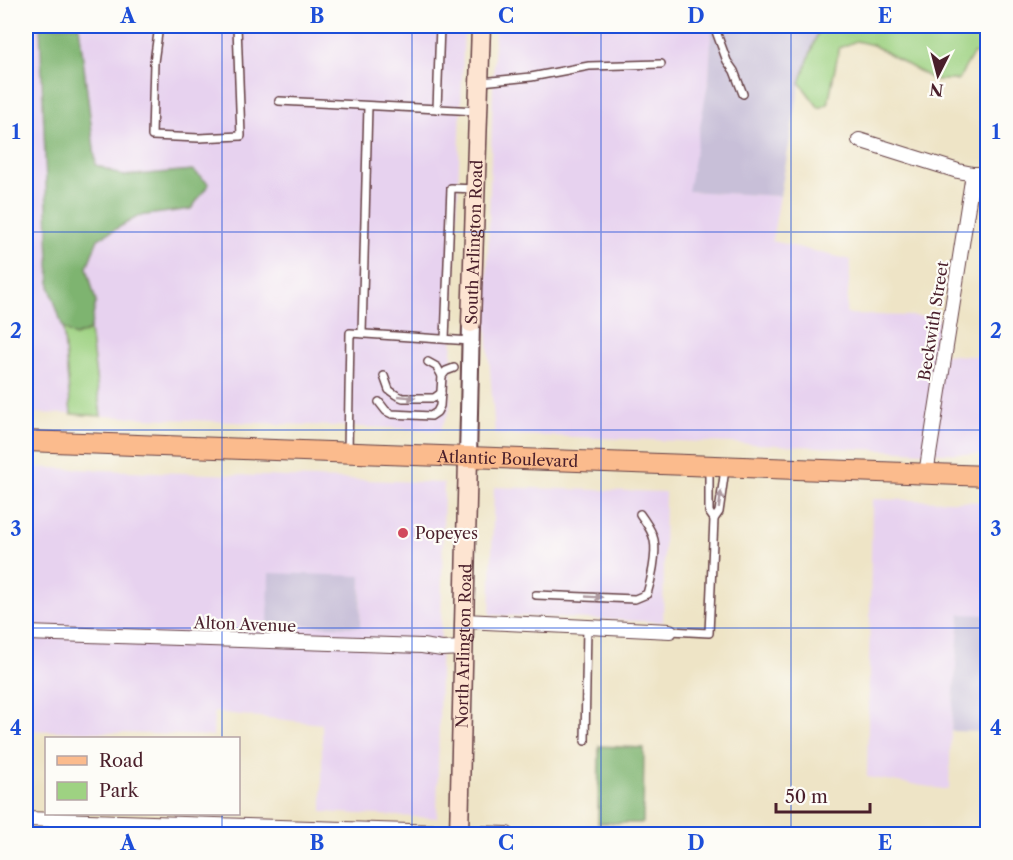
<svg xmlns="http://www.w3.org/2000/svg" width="1013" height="860" font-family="'Libre Caslon Text',serif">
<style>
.built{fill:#e7d2ef;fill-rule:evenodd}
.industrial{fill:#c8bfd8}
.green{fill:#9ed282;stroke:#747856;stroke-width:1.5}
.forest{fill:#7eb470;stroke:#646a4e;stroke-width:1.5}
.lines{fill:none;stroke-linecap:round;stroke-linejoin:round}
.service-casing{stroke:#633d42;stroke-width:10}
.minor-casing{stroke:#633d42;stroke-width:16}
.tertiary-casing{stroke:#633d42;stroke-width:20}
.secondary-casing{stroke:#633d42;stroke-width:21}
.primary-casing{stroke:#633d42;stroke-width:22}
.service{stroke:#fff;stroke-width:7}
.minor{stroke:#fff;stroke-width:14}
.tertiary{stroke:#fff;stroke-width:16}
.secondary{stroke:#fde4d1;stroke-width:18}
.primary{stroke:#fbbb8d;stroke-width:20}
.oneway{fill:#ae9aa0}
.grid{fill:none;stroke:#1d4ed8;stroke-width:1.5;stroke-opacity:0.55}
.poi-dot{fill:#d1495b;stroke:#fdfcf7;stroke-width:2}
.labels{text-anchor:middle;stroke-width:4.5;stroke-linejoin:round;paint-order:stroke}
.street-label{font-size:16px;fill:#4a1f2b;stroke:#fdfcf7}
.poi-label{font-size:16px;fill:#4a1f2b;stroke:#fdfcf7;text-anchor:start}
.neatline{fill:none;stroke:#1d4ed8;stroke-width:2}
.grid-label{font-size:20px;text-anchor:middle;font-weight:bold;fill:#1d4ed8}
</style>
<rect width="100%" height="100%" fill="#fdfcf7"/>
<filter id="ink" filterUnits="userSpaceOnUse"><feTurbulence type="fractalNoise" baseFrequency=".0167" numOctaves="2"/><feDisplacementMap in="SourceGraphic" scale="12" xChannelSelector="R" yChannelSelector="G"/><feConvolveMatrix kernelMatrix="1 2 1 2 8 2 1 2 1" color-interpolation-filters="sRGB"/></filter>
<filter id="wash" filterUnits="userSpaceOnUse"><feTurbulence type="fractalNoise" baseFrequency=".008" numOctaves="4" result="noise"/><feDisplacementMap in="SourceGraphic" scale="24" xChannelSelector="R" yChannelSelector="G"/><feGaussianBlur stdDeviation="1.35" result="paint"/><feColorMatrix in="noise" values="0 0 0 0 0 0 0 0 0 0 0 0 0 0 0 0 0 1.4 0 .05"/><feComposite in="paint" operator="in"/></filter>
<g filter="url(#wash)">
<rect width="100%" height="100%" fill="#eee4c6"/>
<g class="built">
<path d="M26 26H40L50 288 63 328 71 414 26 413Z"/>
<path d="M79 26H464L450 410 440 430 256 423 101 416 90 330 96 302 87 267 98 239 139 216 191 209 193 170 123 176 95 165Z"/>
<path d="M495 26H712L709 78 689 191 780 196 772 241 851 260 846 314 939 317 936 354 987 357V455L733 443 495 434 486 319Z"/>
<path d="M26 467 444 483 437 818 322 812V724L214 712 213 736 26 730ZM361 576 360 627 269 624Z"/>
<path d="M494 487 665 492 663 622 490 615Z"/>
<path d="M872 499 987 502V616L960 615 951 731 949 790 867 777Z"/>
</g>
<g class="industrial">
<path d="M712 26H820L800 83 780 196 688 191 709 78Z"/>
<path d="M269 573 361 576 360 627 268 624Z"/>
<path d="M960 614 987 615V732L951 731Z"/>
</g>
<g class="green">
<path d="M820 26H987V53L973 54 958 80H934L873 45 856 41 839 48 828 104 819 108 800 83Z"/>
<path d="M63 328 75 336 90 330 101 416 71 414Z"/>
</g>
<g class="forest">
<path d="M40 26H79L96 165 123 176 193 170 209 184 191 209 139 216 98 239 87 267 96 302 90 330 75 336 63 328 50 288Z"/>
<path d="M599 746 644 748 643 823H598Z"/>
</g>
</g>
<g filter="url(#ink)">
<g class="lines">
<defs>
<g id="service">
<path d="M159 26 154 62 152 136 199 138 241 136 237 26"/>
<path d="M714 26 727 61 734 71 743 94"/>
<path d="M481 82 531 77 589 66 661 64"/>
<path d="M279 101 478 111"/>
<path d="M437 109 440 26"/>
<path d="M362 333 368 106"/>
<path d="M445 339 451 188 476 189"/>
<path d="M384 376 389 390 396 395 403 398H434L441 393"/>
<path d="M442 376 446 371 454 368"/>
<path d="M379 402 386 411 392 414 431 416 437 412 440 406 442 376 437 367 428 362"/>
<path d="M348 452 350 333 471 341"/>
<path d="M709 469V512L714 519 719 512 725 469"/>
<path d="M536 595 635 599 647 594C651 581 657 554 654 540 652 530 646 523 640 514"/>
<path d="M670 631 709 633 714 519"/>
<path d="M585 741 587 626"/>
</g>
<g id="minor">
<path d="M859 140 958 171 973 174H988"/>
<path d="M926 474 973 174"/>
<path d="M464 621 670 631"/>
<path d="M26 633 422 646 442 649 463 648"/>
<path d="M26 819 507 834"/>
</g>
<path id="tertiary" d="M468 458 471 323"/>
<g id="secondary">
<path id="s1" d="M471 323 481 26"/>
<path id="s2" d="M459 834 468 458"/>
</g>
<g id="primary">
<path id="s3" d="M26 441 988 476"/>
</g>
</defs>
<use href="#service" class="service-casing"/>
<use href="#minor" class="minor-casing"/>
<use href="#tertiary" class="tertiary-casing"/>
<use href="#secondary" class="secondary-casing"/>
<use href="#primary" class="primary-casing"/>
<use href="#service" class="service"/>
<use href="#minor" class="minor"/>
<use href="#tertiary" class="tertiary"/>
<use href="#secondary" class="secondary"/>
<use href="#primary" class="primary"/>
</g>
<defs><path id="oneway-solid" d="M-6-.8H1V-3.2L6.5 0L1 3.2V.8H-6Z" transform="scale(1.5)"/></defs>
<g class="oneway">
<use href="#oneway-solid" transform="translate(407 397) rotate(6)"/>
<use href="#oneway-solid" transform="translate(720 500) rotate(-82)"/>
<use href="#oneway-solid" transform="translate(594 597) rotate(3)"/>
</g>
</g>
<path class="grid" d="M222 26V738M412 26V834M601 26V834M791 26V834M26 232H988M26 430H988M26 628H988M222 814V834"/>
<circle class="poi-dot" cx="403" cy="533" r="6"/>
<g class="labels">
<g class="street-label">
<text dy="6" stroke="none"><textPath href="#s1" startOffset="81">South Arlington Road</textPath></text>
<text transform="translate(933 321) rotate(-81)" y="6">Beckwith Street</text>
<text dy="6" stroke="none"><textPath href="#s3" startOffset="482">Atlantic Boulevard</textPath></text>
<text transform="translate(245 624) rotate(2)" y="6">Alton Avenue</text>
<text dy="6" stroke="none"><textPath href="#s2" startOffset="188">North Arlington Road</textPath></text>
</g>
<g class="poi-label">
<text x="415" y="539">Popeyes</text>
</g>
</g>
<rect width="1013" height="860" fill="none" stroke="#fdfcf7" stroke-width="66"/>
<rect x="45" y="737" width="195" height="78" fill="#fdfcf7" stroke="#b5a4a5" stroke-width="1.5"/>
<rect x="57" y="756" width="30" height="9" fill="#fbbb8d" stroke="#b5a4a5" stroke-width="1.5"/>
<text x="99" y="767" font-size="18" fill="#4a1f2b">Road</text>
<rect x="57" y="782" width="30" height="18" fill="#9ed282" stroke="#b5a4a5" stroke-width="1.5"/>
<text x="99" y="797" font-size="18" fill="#4a1f2b">Park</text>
<g transform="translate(938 75) rotate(186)" stroke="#fdfcf7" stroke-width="4.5" paint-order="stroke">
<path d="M0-4.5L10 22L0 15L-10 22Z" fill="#4a1f2b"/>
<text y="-9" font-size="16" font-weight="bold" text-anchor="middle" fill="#4a1f2b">N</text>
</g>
<path d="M776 803v9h94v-9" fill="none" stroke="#4a1f2b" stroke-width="3"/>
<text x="785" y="803" font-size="18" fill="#4a1f2b" stroke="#fdfcf7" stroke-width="4.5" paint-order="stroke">50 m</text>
<rect x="33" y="33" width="947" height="794" class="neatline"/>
<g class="grid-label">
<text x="128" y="23">A</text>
<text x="317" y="23">B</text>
<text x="506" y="23">C</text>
<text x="696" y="23">D</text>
<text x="885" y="23">E</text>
<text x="16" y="139">1</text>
<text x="996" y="139">1</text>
<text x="16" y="338">2</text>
<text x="996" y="338">2</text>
<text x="16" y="536">3</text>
<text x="996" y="536">3</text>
<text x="16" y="735">4</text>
<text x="996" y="735">4</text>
<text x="128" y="850">A</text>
<text x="317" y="850">B</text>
<text x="506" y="850">C</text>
<text x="696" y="850">D</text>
<text x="885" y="850">E</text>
</g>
</svg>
